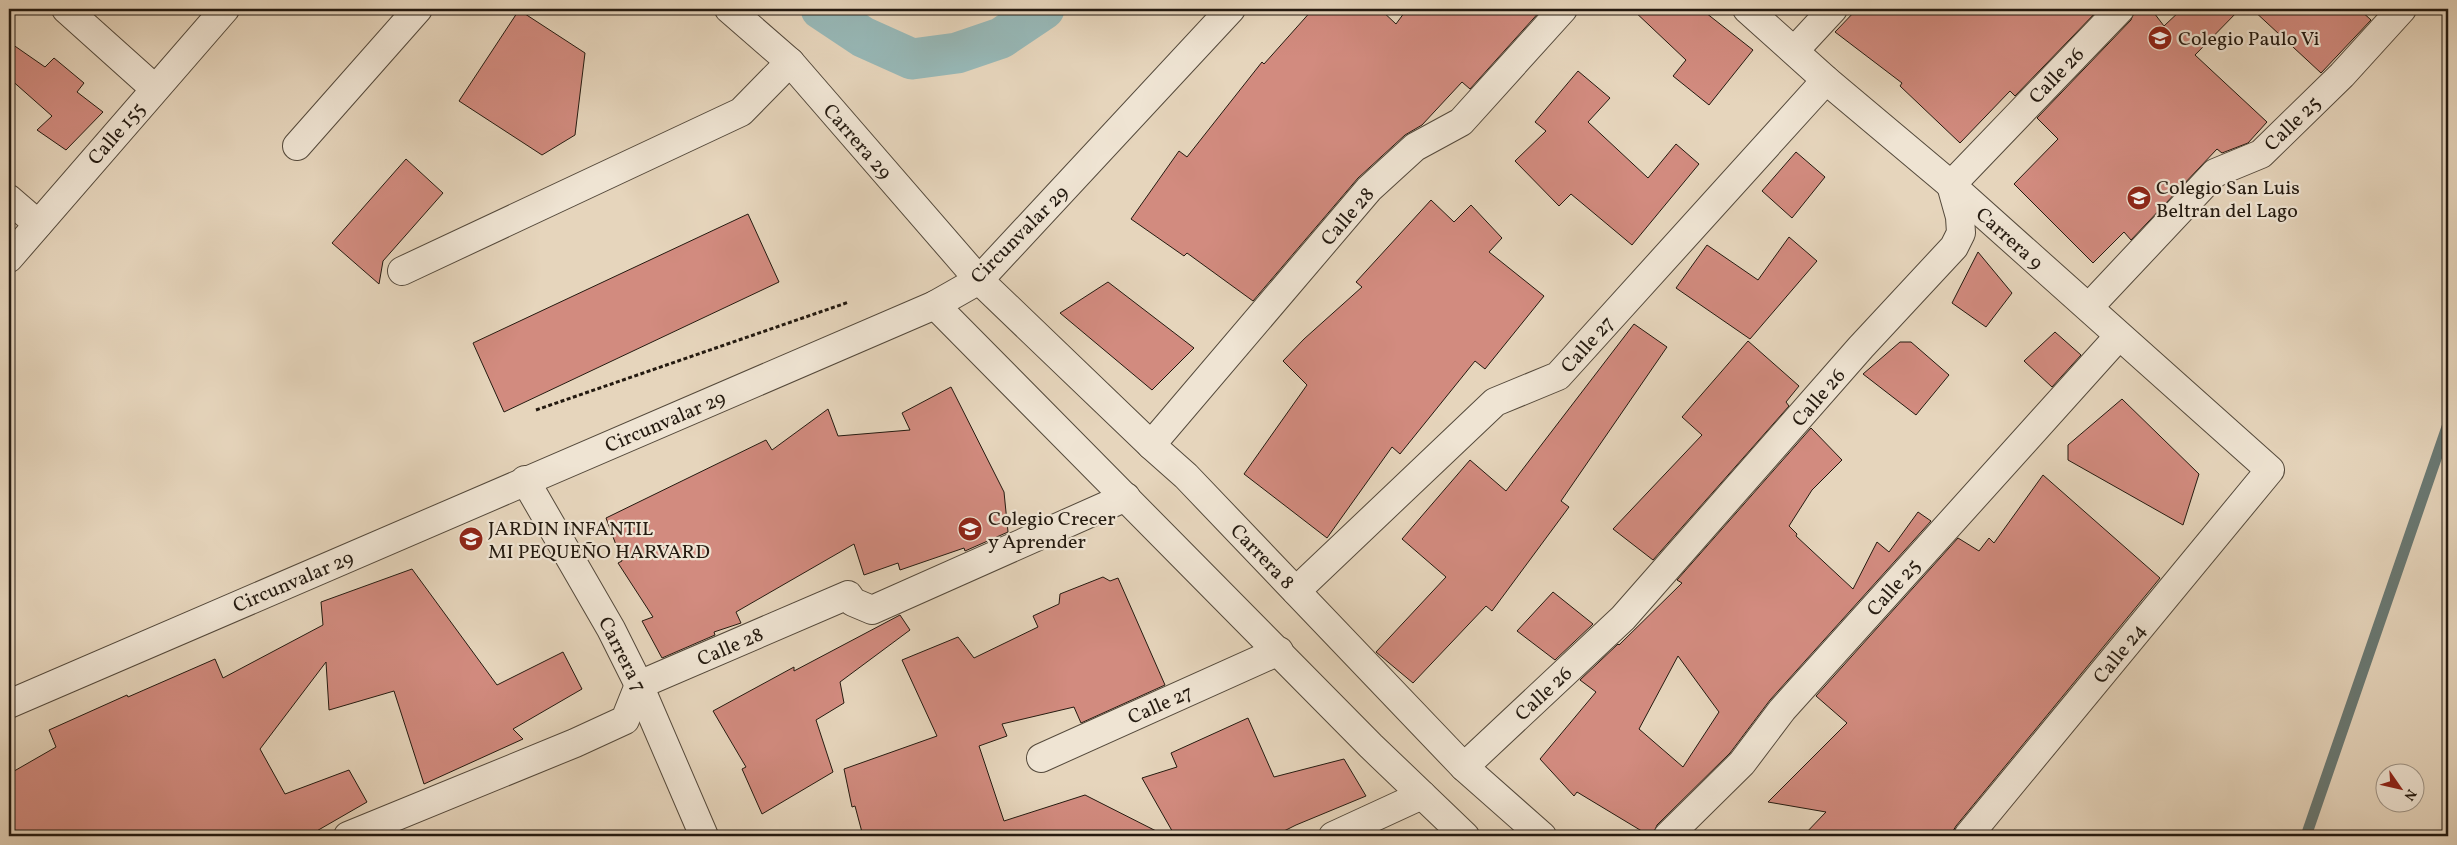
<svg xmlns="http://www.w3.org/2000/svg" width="2457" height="845" font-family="Vollkorn,serif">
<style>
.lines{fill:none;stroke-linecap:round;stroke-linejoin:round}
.stream{stroke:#697974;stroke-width:11}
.canal{stroke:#97b8b7;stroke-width:41}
.building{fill:#d28b7f;stroke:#241a10;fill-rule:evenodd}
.minor-casing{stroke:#54493b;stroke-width:30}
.path{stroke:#241a10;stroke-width:3;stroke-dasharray:4 2.5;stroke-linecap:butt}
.minor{stroke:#efe4d3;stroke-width:28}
.labels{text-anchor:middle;stroke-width:4.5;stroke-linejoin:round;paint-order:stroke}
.poi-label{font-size:20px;fill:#241a10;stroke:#efe4d3;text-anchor:start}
.street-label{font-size:20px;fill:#241a10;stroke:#efe4d3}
</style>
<rect width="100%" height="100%" fill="#e6d5bc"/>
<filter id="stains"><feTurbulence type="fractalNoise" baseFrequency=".004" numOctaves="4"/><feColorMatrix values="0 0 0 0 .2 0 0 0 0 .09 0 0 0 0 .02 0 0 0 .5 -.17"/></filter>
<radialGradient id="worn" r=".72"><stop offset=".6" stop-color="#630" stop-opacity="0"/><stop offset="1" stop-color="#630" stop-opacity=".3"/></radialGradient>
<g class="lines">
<path class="stream" d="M2306 836 2448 424"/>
<path class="canal" d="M821 9 863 37 912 59 957 53 1001 38 1044 9"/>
</g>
<g class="building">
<path d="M1313 9H1380L1396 24 1407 9H1542L1470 89 1462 82 1422 125 1405 135 1358 178 1253 301 1187 253 1184 256 1131 219 1179 151 1187 157 1262 62 1264 64Z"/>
<path d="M1632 9H1701L1753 50 1709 105 1673 76 1686 60Z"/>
<path d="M1857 9H2099L2015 96 2010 91 1960 143 1900 86 1902 83 1835 32Z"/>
<path d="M2135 9H2151L2164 26 2182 9H2240L2195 55 2267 122 2248 143 2222 153 2217 149 2131 240 2124 232 2093 263 2014 184 2058 139 2037 118 2131 20Z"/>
<path d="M2252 9H2359L2371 20 2321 73Z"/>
<path d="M519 10 585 53 575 135 542 155 459 101Z"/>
<path d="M9 42 45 67 54 58 84 83 77 92 103 112 66 150 37 130 52 116 9 78Z"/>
<path d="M1578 71 1610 98 1588 122 1648 178 1676 144 1699 164 1632 245 1571 194 1559 206 1515 161 1546 131 1535 122Z"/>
<path d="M1796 152 1825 177 1792 218 1762 191Z"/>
<path d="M406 159 443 193 383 261 379 284 332 243Z"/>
<path d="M1431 200 1454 222 1471 205 1502 238 1489 252 1544 296 1485 369 1475 361 1400 454 1392 447 1327 538 1244 474 1307 385 1283 361 1304 339 1362 287 1356 282Z"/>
<path d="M748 214 779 282 504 412 473 343Z"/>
<path d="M1789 237 1817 261 1750 339 1676 288 1707 245 1758 280Z"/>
<path d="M1978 252 2012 293 1986 327 1952 303Z"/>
<path d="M1108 282 1194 348 1152 390 1060 313Z"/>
<path d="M1634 324 1667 347 1561 501 1569 507 1492 611 1486 606 1413 683 1376 652 1446 577 1402 539 1470 460 1506 491Z"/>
<path d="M2055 332 2081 355 2052 387 2024 361Z"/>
<path d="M1748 341 1799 386 1786 402 1789 406 1653 560 1613 529 1702 435 1682 417Z"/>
<path d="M1900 342H1911L1949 375 1916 415 1863 374Z"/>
<path d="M951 387 1004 492 1008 532 965 551 964 548 900 570 898 563 864 575 854 544 736 612 741 623 714 632 715 635 662 658 642 621 653 617 618 563 622 561 606 518 766 440 772 450 828 409 838 436 910 430 902 413Z"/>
<path d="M2122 399 2199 474 2183 525 2068 460V445Z"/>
<path d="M1811 428 1842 460 1812 490 1789 526 1797 534 1796 536 1853 589 1877 542 1889 552 1918 512 1931 521 1770 700 1730 753 1657 825 1653 835 1650 836 1577 792 1574 796 1540 759 1596 692 1580 680 1618 644 1619 645 1682 583 1677 580ZM1678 656 1719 712 1683 767 1639 729Z"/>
<path d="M2043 475 2160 578 1956 826 1950 836H1803L1826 812 1768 802 1847 723 1816 696 1958 538 1979 551 1989 538 1994 543Z"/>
<path d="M412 569 497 685 563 652 582 689 513 729 523 739 424 784 394 691 329 710 326 662 260 749 285 794 349 770 367 802 308 836H9V774L56 747 49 730 127 695 128 697 215 659 223 678 323 625 321 602Z"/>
<path d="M1103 577 1110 581 1118 578 1165 685 1081 723 1074 707 1002 724 1007 736 979 746 1004 821 1085 795 1166 836H863L855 806 852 807 844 769 937 736 902 660 958 637 974 658 1038 627 1033 616 1059 604 1060 594Z"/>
<path d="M1553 592 1593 624 1555 660 1517 631Z"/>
<path d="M900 615 910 630 840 682 844 703 816 720 833 772 762 814 742 769 746 767 713 711 794 667V671Z"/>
<path d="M1248 718 1274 777 1344 759 1366 796 1296 825 1274 836H1175L1142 778 1177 767 1171 753Z"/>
</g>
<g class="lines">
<defs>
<g id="minor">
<path d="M66 9 154 88"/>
<path d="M729 9 790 62 979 280 1151 445 1186 476 1464 767 1542 836"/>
<path d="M1747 9 1826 80 1951 185 2270 470 1968 836"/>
<path d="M1795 50 1833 9"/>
<path d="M297 146 418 9"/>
<path d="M9 199 38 224"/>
<path d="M9 258 225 9"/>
<path d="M402 271 741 112 790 62"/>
<path d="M935 305 1371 746 1465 836"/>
<path d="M2089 307 2215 173 2261 154 2342 75 2402 9"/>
<path d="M1151 445 1369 189 1415 147 1461 122 1563 9"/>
<path d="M525 480 611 629 639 685 704 836"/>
<path d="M1296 591 1495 402 1558 376 1826 80"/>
<path d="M9 704 935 305 979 280 1231 9"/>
<path d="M1041 758 1279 651"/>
<path d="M1464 767 1623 618 1861 347 1954 247 1961 233 1960 217 1951 185 2120 9"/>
<path d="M348 836 575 743 625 720 639 685 848 595 853 602 872 610 1126 497"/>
<path d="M1333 836 1422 795"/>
<path d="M1668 836 1742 763 1782 710 2118 337"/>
</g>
</defs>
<use href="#minor" class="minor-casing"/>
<path class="path" d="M536 410 849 302"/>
<use href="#minor" class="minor"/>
</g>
<defs>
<symbol id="school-disc" viewBox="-11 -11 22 22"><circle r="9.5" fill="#8f2418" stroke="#efe4d3"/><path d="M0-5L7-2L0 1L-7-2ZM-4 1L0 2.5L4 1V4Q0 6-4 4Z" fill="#fff"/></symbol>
</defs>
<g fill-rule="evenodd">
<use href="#school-disc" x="2146" y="24" width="28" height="28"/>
<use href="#school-disc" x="2125" y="184" width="28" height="28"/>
<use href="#school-disc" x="956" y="515" width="28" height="28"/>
<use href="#school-disc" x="457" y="525" width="28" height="28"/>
</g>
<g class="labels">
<g class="poi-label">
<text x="2178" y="45">Colegio Paulo Vi</text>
<text x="2156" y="194">Colegio San Luis<tspan x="2156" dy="23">Beltran del Lago</tspan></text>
<text x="988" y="525">Colegio Crecer<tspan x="988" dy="23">y Aprender</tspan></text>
<text x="488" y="535">JARDIN INFANTIL<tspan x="488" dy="23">MI PEQUEÑO HARVARD</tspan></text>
</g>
<g class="street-label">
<text transform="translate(2056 75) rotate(-46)" y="7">Calle 26</text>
<text transform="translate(2292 123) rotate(-44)" y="7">Calle 25</text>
<text transform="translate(116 133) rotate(-49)" y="7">Calle 155</text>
<text transform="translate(858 141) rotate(49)" y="7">Carrera 29</text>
<text transform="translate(1347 216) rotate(-49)" y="7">Calle 28</text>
<text transform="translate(1019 234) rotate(-45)" y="7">Circunvalar 29</text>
<text transform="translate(2010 238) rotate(42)" y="7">Carrera 9</text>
<text transform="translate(1587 344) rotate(-48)" y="7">Calle 27</text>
<text transform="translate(1818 397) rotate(-49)" y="7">Calle 26</text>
<text transform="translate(665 421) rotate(-23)" y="7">Circunvalar 29</text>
<text transform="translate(1263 556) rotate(46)" y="7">Carrera 8</text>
<text transform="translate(293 581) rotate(-23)" y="7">Circunvalar 29</text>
<text transform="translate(1893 587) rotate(-48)" y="7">Calle 25</text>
<text transform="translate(730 646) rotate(-23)" y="7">Calle 28</text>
<text transform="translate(2119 653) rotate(-51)" y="7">Calle 24</text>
<text transform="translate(623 654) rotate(63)" y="7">Carrera 7</text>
<text transform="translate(1543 693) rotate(-43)" y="7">Calle 26</text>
<text transform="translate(1160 704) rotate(-24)" y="7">Calle 27</text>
</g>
</g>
<rect width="2457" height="845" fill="none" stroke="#e6d5bc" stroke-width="30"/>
<rect x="10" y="10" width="2437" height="825" fill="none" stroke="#241a10" stroke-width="2.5"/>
<rect x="15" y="15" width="2427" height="815" fill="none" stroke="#241a10"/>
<g transform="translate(2400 788) rotate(124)"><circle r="24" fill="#efe4d3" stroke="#9e9385"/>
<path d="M0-4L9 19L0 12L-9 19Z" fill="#8f2418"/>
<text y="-8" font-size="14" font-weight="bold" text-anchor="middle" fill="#241a10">N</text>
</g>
<rect width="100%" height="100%" filter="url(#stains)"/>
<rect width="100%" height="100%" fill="url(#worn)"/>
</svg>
